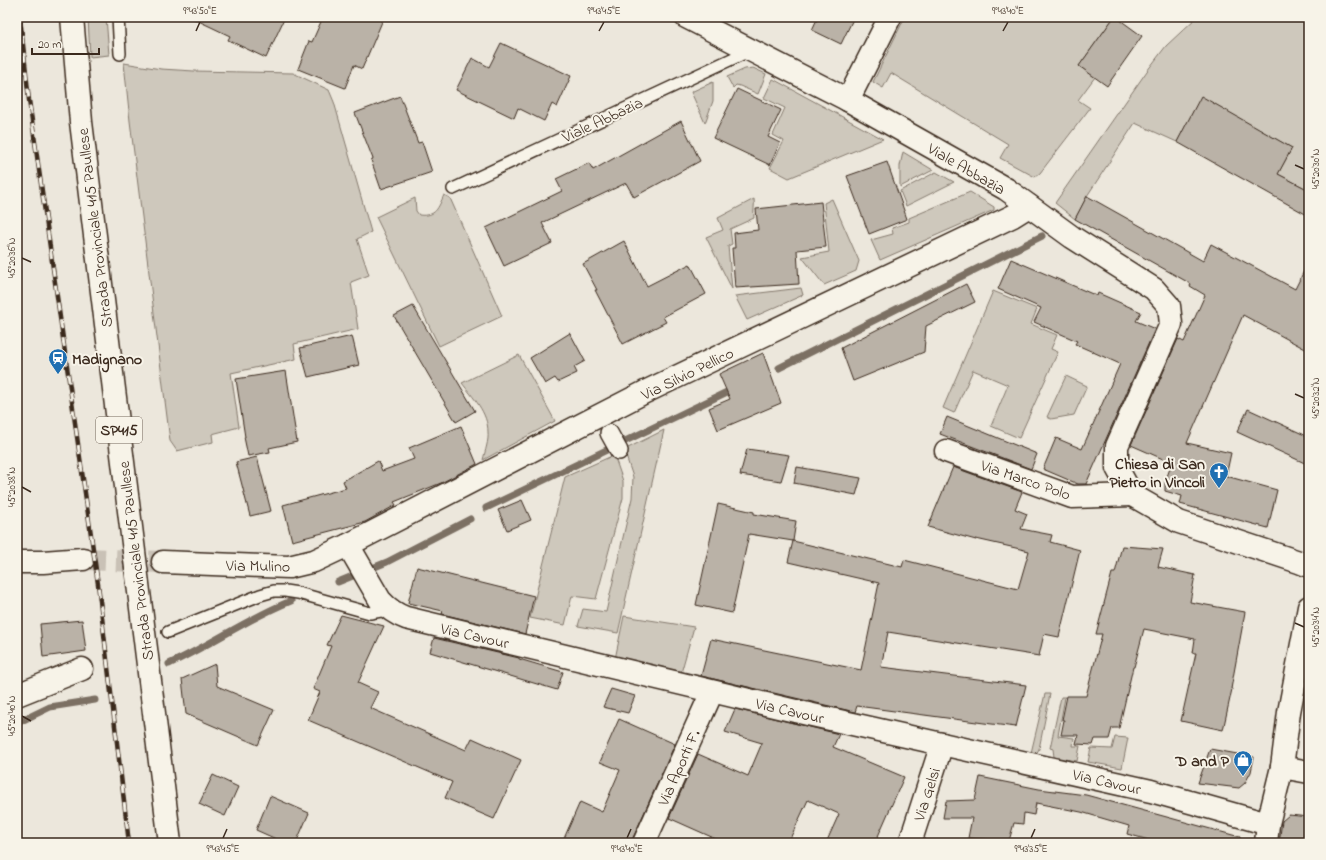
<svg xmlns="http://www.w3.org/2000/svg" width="1326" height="860" font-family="'Indie Flower',sans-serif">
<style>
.green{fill:#cec8bc;stroke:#84796d}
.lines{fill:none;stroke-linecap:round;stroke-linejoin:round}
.stream{stroke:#7c7064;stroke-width:7}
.building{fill:#bab2a7;stroke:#3b2a1e}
.tertiary-tunnel{stroke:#c9c1b6;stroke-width:22;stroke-dasharray:22 11;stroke-linecap:butt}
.service-casing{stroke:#3b2a1e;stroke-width:14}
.pedestrian-casing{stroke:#3b2a1e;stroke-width:20}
.minor-casing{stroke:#3b2a1e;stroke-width:25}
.tertiary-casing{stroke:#3b2a1e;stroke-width:25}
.primary-casing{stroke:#3b2a1e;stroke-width:25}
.service{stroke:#f7f3e8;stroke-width:11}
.pedestrian{stroke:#f7f3e8;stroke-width:17}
.minor{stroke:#f7f3e8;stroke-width:22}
.tertiary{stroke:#f7f3e8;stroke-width:22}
.primary{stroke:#f7f3e8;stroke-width:22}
.rail-casing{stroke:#3b2a1e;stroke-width:4.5}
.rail{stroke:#f7f3e8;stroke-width:3;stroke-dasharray:9;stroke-linecap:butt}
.ticks{fill:none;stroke:#3b2a1e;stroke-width:1.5}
.labels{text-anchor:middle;stroke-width:4;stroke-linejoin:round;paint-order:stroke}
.shield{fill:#f7f3e8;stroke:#73665b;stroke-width:1}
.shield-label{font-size:15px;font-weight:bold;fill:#3b2a1e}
.street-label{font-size:16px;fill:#3b2a1e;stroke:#f7f3e8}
.poi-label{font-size:16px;font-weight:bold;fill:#3b2a1e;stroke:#f7f3e8;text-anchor:end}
.neatline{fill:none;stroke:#3b2a1e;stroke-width:1.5}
.ticks-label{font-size:10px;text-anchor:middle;fill:#3b2a1e}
</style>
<rect width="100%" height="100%" fill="#ece7dc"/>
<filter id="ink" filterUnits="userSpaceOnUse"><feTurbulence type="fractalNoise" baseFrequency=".025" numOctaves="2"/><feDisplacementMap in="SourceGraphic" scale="8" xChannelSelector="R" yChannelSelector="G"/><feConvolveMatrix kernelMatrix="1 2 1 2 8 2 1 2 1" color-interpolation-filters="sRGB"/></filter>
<g filter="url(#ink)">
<g class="green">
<path d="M88 17H106L109 55 90 57Z"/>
<path d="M905 17H1114L1079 66 1095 77 1078 100 1090 108 1040 173 1035 177 1000 158 1008 144 891 73 883 88 873 82Z"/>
<path d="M1197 17H1309V190L1278 174 1292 148 1201 97 1177 142 1135 123 1087 196 1075 219 1055 203 1147 71 1166 46Z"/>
<path d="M124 63 161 69 194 71 293 73 329 90 334 102 371 232 357 239 369 275 351 282 358 329 294 344 296 359 231 373 239 427 212 434 213 442 177 451 170 441 130 121Z"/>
<path d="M753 68 766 74 758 94 740 86 736 85 733 88 727 77 745 69Z"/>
<path d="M773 79 883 139 789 178 770 168 784 141 773 135 785 108 764 98Z"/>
<path d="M713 82V101L705 123 691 92Z"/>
<path d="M903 152 933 170 900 187V166Z"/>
<path d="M936 172 954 182 906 206 900 191Z"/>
<path d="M970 192 994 207V210L880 260 871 240 893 234 892 228 909 222V218Z"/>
<path d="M444 195 450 198 502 316 439 346 376 217 415 198 416 211 419 215C436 217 438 208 444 195Z"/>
<path d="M754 199C755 206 753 211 754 218L730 229 732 244 728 246 732 289 706 237 723 230 718 218Z"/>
<path d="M832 199 859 261 856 271 824 285 802 257 829 252 824 203Z"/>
<path d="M801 288 803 295 747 320 735 296Z"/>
<path d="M993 291 1037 309 1031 324 1057 335 1051 349 1058 352 1019 438 991 426 1008 385 973 370 954 413 943 408Z"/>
<path d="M519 355 555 421 483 460C485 451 489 441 488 432 488 413 473 397 462 383Z"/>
<path d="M1066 376 1087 386 1074 415 1051 419 1047 417Z"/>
<path d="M664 430 618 633 578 626 583 609 606 612 632 498 633 477 624 450Z"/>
<path d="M614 455 623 481V498L596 599 572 596 565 625 530 618 565 477Z"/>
<path d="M624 616 694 627 681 673 615 659Z"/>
<path d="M1045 694H1050L1039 749 1036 754 1031 753Z"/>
<path d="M1061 697H1065L1058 736 1074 738 1073 746H1080L1077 761 1054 757 1053 749 1050 748Z"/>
<path d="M1115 737 1128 738 1122 768 1088 762 1091 748 1112 749Z"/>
</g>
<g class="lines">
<g class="stream">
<path d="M779 368 1042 236"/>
<path d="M486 508 727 392"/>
<path d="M338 582 387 562 470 519"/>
<path d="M169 664C211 645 248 618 291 601"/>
<path d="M17 723 50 707 95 700"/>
</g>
</g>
<g class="building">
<path d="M190 17H285L266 58 228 40 230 36Z"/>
<path d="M323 17H384L362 69 354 65 345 88 298 69 309 41 312 42Z"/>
<path d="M818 17H854L841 44 812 30Z"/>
<path d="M1114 17H1116L1142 36 1107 86 1079 66Z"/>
<path d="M501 43 571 76 557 107 552 104 544 121 518 108 514 118 456 90 472 58 489 67Z"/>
<path d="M737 89 781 110 768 137 780 143 770 165 713 138Z"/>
<path d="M400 96 418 143 422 142 432 172 381 189 371 160 373 159 355 113Z"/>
<path d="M1201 96 1292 148 1278 174 1309 190V216L1177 142Z"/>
<path d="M681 121 700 161 634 197 626 183 542 223 552 243 504 266 486 228 562 191 556 179 589 163 593 170Z"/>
<path d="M887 162 907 219 869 234 847 176Z"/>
<path d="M1087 196 1203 261 1211 244 1295 289 1309 261V351L1243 315 1187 443 1231 453 1226 476 1277 490 1268 528 1180 504 1182 496 1165 491V482L1172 463 1131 445 1178 339 1184 342 1205 295 1190 286 1191 284 1075 219Z"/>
<path d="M821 202 826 247 797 250 799 284 735 288 732 248H735L734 233 758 230 756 209Z"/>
<path d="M624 241 647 286 690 264 706 294 663 317 666 322 623 344 595 290H597L583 264Z"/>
<path d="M1011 259 1097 296 1098 293 1141 312 1136 321 1155 329 1086 484H1078L1043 469 1056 438 1082 449 1120 364 1075 344 1077 341 1034 322 1041 308 998 289Z"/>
<path d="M966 284 975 302 926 326 924 352 853 381 841 348Z"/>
<path d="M413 306 475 411 456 422 394 316Z"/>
<path d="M570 333 585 361 574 367 577 373 558 382 555 378 545 384 530 358Z"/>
<path d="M352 336 359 365 308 377 300 348Z"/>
<path d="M763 353 781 403 718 430 709 408 730 399 719 374Z"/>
<path d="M286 371 297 442 269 448 270 452 248 456 244 437H245L236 379Z"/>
<path d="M1248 409 1309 437V465L1237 432Z"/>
<path d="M947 417 1037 454 1031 469 940 434Z"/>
<path d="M461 426 477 464 441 483 394 502 396 505 365 522 292 541 283 505 346 488 343 481 378 461 382 471 414 459 409 448Z"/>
<path d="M747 449 789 455 781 481 740 475Z"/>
<path d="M257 457 271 511 250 516 236 462Z"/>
<path d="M797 467 861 478 856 495 794 483Z"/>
<path d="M953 467 1022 492 1015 509 1027 514 1021 529 1052 535 1050 542 1080 550 1059 637 1044 634 1039 656 888 632 881 667 1026 685 1016 727 984 723 857 706 855 712 701 676 711 639 861 670 879 583 788 562 793 541 902 567 904 560 1018 589 1029 551 976 539V540L928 527Z"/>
<path d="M522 500 531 520 507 530 498 510Z"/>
<path d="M718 504 754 512V514L796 521 793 541 749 534 732 613 696 605Z"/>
<path d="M1122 546 1163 549 1158 567 1195 575 1190 602 1245 612 1231 689H1232L1223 730 1181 721 1196 653H1193L1195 639 1144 629 1134 667H1133L1119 728H1112L1109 739H1095L1093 745 1076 744 1078 735H1061L1064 720H1062L1067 696H1086L1102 634H1096L1112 573H1115Z"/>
<path d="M417 567 534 596 525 634 442 614 443 611 408 603Z"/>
<path d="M341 615 384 626 358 683 378 692 370 708 466 750 472 738 521 760 494 819 445 798 452 782 308 720 320 692 313 689 331 646 327 645Z"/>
<path d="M82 620 86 651 43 657 40 624Z"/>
<path d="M434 638 519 658V659L563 672 557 690 430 652Z"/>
<path d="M215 664 217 686 274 710 258 745 186 714 182 679Z"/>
<path d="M611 689 635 696 628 713 603 707Z"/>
<path d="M735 709 839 734 833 747 904 777 875 843H826L839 814 808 800 788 843H725L669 818 698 754 748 776 762 743 725 732Z"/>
<path d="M619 719 675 744 633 838 632 843H562L580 802 602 812 620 770 600 762Z"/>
<path d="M1210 749 1254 757 1251 772 1245 783 1239 788 1198 783Z"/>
<path d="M213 775 238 787 225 816 199 804Z"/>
<path d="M980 777 1039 789 1086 795 1240 837V843H1160L1127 834 1129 826 1081 812 1036 803 1034 815 1024 813 1023 824 1014 823 1009 841 968 838 972 818H943L946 801 975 800Z"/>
<path d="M270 796 309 813 296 843H285L256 830Z"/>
<path d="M1289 815 1309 817V843H1279L1282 821Z"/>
</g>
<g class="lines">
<path class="tertiary-tunnel" d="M83 559 163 562"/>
<defs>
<g id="service">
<path d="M118 17 120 54"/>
<path d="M453 189 751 50"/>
<path d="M168 632 260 595 274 591H285L298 593 370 613 381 611 386 607"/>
</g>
<path id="pedestrian" d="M609 433 619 451"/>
<g id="minor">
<path d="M848 100 890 17"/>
<path d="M946 451 1072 497 1132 495"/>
<path d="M348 545 380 600C388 609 395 614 406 618L808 714 1151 791 1268 824"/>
<path d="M17 695 82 669"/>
<path d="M644 843 712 692"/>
<path d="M910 843 942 744"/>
<path d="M1266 843 1268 824 1282 767"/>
</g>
<g id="tertiary">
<path d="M686 17 848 100 1006 189 1072 237 1154 289 1169 306 1171 324 1117 446V468L1132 495 1179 522 1299 562 1309 566"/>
<path d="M17 562H43L83 559"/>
<path d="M163 562 289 567 314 561 348 545 645 392 1013 216 1029 206"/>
<path d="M1309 607 1289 712 1282 767 1309 772"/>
</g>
<path id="primary" d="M72 17 81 122 170 843"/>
</defs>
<use href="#service" class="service-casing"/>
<use href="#pedestrian" class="pedestrian-casing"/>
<use href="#minor" class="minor-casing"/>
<use href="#tertiary" class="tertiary-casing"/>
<use href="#primary" class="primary-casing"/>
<use href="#service" class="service"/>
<use href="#pedestrian" class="pedestrian"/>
<use href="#minor" class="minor"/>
<use href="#tertiary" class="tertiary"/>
<use href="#primary" class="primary"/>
<defs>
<path id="rail" d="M20 17 29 100 98 584 129 843"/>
</defs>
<use href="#rail" class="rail-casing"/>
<use href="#rail" class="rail"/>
</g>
</g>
<path class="ticks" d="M196 31 200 22M599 31 604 22M1003 31 1008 22M1295 165 1304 169M22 258 31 262M1295 394 1304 398M22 487 31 492M1295 623 1304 627M22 716 31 721M223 838 227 829M627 838 631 829M1031 838 1035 829"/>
<defs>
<symbol id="station-pin" viewBox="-11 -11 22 30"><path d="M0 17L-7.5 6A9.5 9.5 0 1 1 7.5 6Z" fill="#1f6fb2" stroke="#f7f3e8"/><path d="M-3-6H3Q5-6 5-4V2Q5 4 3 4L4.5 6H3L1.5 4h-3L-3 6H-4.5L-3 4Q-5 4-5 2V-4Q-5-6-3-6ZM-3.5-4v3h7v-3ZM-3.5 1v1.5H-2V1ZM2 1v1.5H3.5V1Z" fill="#fff"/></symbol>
<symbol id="church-pin" viewBox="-11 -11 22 30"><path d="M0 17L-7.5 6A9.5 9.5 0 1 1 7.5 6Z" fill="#1f6fb2" stroke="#f7f3e8"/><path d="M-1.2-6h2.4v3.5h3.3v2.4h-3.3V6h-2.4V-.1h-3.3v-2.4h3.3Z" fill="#fff"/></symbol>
<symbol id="shop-pin" viewBox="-11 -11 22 30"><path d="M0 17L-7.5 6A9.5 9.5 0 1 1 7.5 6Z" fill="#1f6fb2" stroke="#f7f3e8"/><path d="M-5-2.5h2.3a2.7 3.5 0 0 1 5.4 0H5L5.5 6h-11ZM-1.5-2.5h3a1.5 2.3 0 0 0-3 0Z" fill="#fff"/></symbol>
</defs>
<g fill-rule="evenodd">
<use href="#station-pin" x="47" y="347" width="22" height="30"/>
<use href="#church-pin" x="1208" y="461" width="22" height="30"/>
<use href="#shop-pin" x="1232" y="749" width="22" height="30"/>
</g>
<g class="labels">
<rect class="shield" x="96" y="417" width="46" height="26" rx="3"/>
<g class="shield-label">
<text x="119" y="435">SP415</text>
</g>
<g class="street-label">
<text transform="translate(602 119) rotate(-25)" y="6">Viale Abbazia</text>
<text transform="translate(967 168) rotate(30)" y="6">Viale Abbazia</text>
<text transform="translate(94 228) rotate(-97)" y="6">Strada Provinciale 415 Paullese</text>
<text transform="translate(687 373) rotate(-26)" y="6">Via Silvio Pellico</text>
<text transform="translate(1026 479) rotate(19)" y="6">Via Marco Polo</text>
<text transform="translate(135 561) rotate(-97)" y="6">Strada Provinciale 415 Paullese</text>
<text transform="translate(258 565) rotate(1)" y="6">Via Mulino</text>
<text transform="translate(475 635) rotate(13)" y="6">Via Cavour</text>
<text transform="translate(790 710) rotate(13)" y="6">Via Cavour</text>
<text transform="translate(678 767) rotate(-66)" y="6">Via Aporti F.</text>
<text transform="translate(1107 781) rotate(13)" y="6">Via Cavour</text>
<text transform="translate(926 794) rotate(-72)" y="6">Via Gelsi</text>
</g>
<g class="poi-label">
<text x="72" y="364" text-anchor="start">Madignano</text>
<text x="1205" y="469">Chiesa di San<tspan x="1205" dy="18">Pietro in Vincoli</tspan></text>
<text x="1229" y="766">D and P</text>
</g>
</g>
<rect width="1326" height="860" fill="none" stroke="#f7f3e8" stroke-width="44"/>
<path d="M32 48v6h67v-6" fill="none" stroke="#3b2a1e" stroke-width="2"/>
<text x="38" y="48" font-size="12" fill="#3b2a1e" stroke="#f7f3e8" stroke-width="3" paint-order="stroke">20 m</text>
<rect x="22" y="22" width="1282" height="816" class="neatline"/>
<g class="ticks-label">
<text x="200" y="14">9°43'50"E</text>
<text x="604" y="14">9°43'45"E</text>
<text x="1008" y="14">9°43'40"E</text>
<text transform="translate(1315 169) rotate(-90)" y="4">45°20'30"N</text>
<text transform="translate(11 258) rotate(-90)" y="4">45°20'36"N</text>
<text transform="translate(1315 398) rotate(-90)" y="4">45°20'32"N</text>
<text transform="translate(11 487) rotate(-90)" y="4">45°20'38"N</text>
<text transform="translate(1315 627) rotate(-90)" y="4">45°20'34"N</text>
<text transform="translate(11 716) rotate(-90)" y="4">45°20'40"N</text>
<text x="223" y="852">9°43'45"E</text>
<text x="627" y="852">9°43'40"E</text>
<text x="1031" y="852">9°43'35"E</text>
</g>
</svg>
